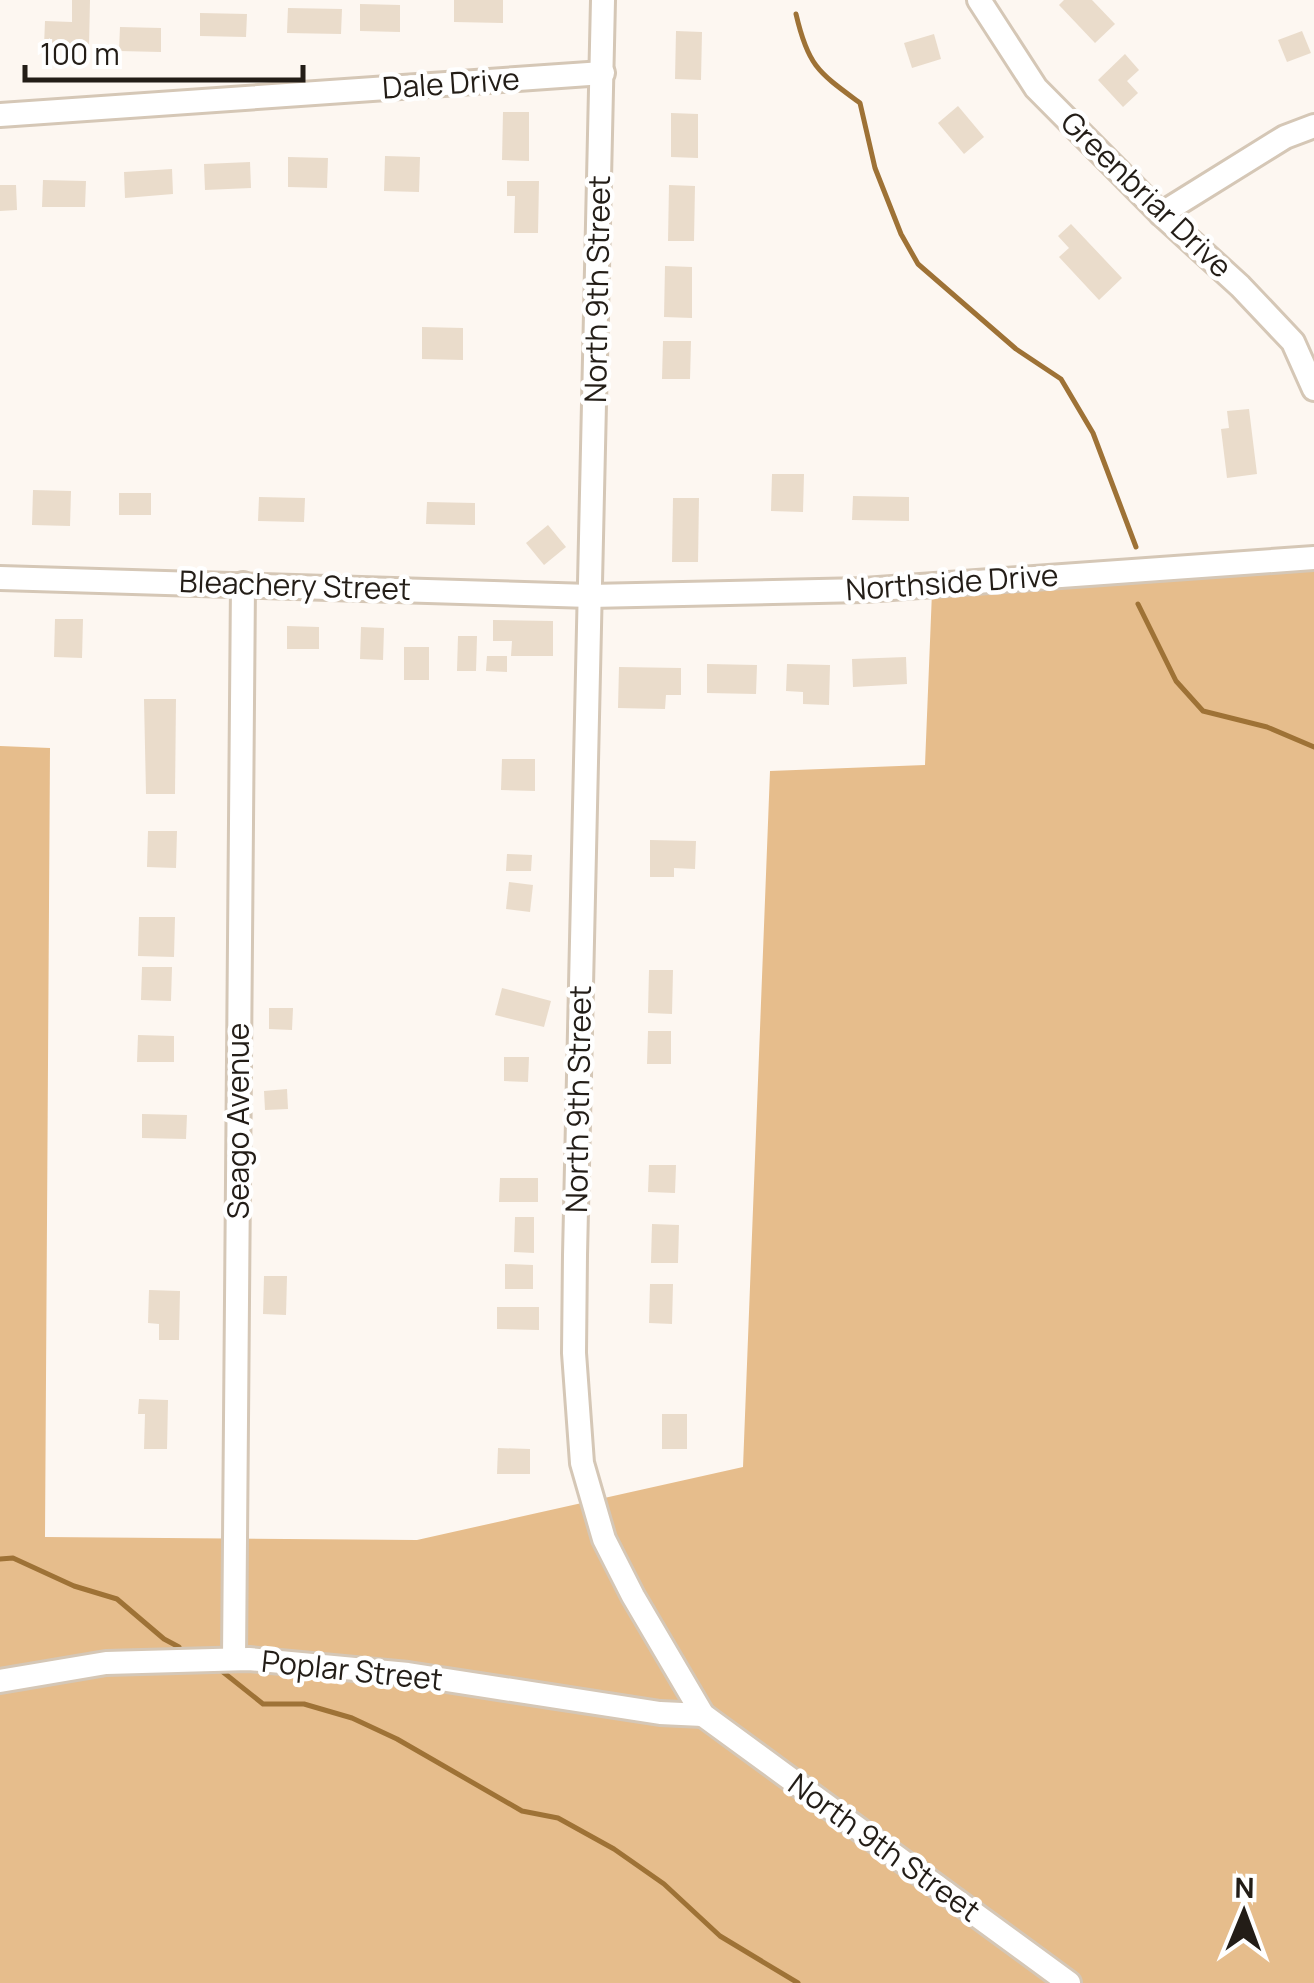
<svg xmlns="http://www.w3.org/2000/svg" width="1314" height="1983" font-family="Manrope,sans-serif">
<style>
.green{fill:#e6bd8c}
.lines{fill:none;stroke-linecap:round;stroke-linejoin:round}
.stream{stroke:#9e7236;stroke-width:5}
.building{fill:#eadccb}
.street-casing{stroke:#d5c7b6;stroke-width:28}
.street{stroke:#fff;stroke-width:22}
.labels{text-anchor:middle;stroke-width:9;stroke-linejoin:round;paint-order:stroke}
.street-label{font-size:30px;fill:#231d17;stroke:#fff}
</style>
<rect width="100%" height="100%" fill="#fdf7f1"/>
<path class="green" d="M1314 571V1983H0V746L50 748 45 1537 417 1540 743 1467 770 771 925 765 932 592Z"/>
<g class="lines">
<g class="stream">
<path d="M796 14C808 66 818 72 860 103L875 168 901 234 918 264 1016 349 1061 379 1093 433 1136 547"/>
<path d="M1138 604 1176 681 1203 711 1267 727 1314 747"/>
<path d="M0 1559 13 1558 74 1586 117 1599 164 1639 179 1647"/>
<path d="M218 1668 263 1704H304L352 1718 397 1739 522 1811 558 1818 614 1849 664 1884 720 1936 798 1983"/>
</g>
</g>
<g class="building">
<path d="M72 0H90L89 46H44L45 21 72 22Z"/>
<path d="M454 0H503V23L454 22Z"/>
<path d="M1064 0H1092L1115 24 1095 43 1059 5Z"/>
<path d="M360 4 400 5V32L360 31Z"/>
<path d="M288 8 342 9 341 34 287 33Z"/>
<path d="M200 13 247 14 246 37 200 36Z"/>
<path d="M120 27 161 28V52L119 51Z"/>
<path d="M676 31 702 32 701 80 675 79Z"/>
<path d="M1302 31 1311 53 1287 62 1278 40Z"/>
<path d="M934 34 941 59 912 68 904 43Z"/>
<path d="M1125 54 1139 70 1127 81 1138 93 1123 107 1098 80Z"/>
<path d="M958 106 984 137 964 154 938 123Z"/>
<path d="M503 112H529V161L502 160Z"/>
<path d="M671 113 698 114V158L671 157Z"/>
<path d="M385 156 420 157 419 192 384 191Z"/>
<path d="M288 157 328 158 327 188 288 187Z"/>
<path d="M250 162 251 188 205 190 204 164Z"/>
<path d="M172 169 173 194 125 198 124 172Z"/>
<path d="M43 180 86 181 85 207H42Z"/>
<path d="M507 181H539L538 233H514L515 196H507Z"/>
<path d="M0 185H16L17 210 0 211Z"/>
<path d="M669 185 695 186 694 241H668Z"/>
<path d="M1071 224 1122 278 1099 300 1059 257 1069 248 1058 236Z"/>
<path d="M665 266 692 267V318L664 317Z"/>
<path d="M422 327 463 328V360L422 359Z"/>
<path d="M663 341H691L690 379H662Z"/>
<path d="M1249 409 1257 474 1227 478 1221 429 1229 428 1227 411Z"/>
<path d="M772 474H804L803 512 771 511Z"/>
<path d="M33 490 71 491 70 526 32 525Z"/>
<rect x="119" y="493" width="32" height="22"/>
<path d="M853 496 909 497V521L852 520Z"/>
<path d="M259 497 305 498 304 522 258 521Z"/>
<path d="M673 498H699L698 562H672Z"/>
<path d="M427 502 475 503V525L426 524Z"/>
<path d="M548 525 566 547 544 565 526 543Z"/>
<path d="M55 619H83L82 658 54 657Z"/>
<path d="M493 620 553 621V656H511L512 641H493Z"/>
<path d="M287 626 319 627V649H287Z"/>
<path d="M361 627 384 628 383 660 360 659Z"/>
<path d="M458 636H477L476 671H457Z"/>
<rect x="404" y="647" width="25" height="33"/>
<path d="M487 656H507V672L486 671Z"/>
<path d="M906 657 907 684 853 687 852 659Z"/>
<path d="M707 664 757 665 756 694 707 693Z"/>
<path d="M787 664 830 665 829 705 803 704V692L786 691Z"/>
<path d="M619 667 681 668V695H666L665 709 618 708Z"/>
<path d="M144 699H176L175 794H146Z"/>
<path d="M502 759H535V791L501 790Z"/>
<path d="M148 831H177L176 868 147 867Z"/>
<path d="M650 840 696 841 695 869 674 868V877H650Z"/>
<path d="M507 854 532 855 531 871H506Z"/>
<path d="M509 882 533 885 530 912 506 909Z"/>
<path d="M139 917H175L174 957 138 956Z"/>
<path d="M142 967H172L171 1001 141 1000Z"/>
<path d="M649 970H673L672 1014 648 1013Z"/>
<path d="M502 988 551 1001 544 1027 495 1015Z"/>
<path d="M269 1008H293L292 1030 269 1029Z"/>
<path d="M648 1031H671V1064H647Z"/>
<path d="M138 1035 174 1036V1062H137Z"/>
<path d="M504 1057H529L528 1082 504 1081Z"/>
<path d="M287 1089 288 1109 265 1110 264 1091Z"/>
<path d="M142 1114 187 1115 186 1139 142 1138Z"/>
<path d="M649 1165H676L675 1193 648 1192Z"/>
<path d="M500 1178H538V1202H499Z"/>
<path d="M515 1217H534V1253L514 1252Z"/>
<path d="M652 1224 679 1225 678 1263H651Z"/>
<path d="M505 1264 533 1265V1289H505Z"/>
<path d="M264 1276H287L286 1315 263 1314Z"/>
<path d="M650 1284H673L672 1324 649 1323Z"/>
<path d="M149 1290 180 1291 179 1340H159V1324L148 1323Z"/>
<path d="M497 1307H539V1330L497 1329Z"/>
<path d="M139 1399 168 1400 167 1449H144L145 1414H138Z"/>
<rect x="662" y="1414" width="25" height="35"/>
<path d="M498 1448 530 1449V1474H497Z"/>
</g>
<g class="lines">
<defs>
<g id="street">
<path d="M603 0 575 1255 574 1353 582 1463 604 1539 633 1596 703 1715 1069 1983"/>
<path d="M979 0 1036 88 1161 214 1240 286 1293 342 1314 389"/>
<path d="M0 115 603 73"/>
<path d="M1161 214 1285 137 1314 126"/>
<path d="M0 578 590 596 864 590 1314 558"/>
<path d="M234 1659 243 584"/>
<path d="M0 1681 106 1663 249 1659 408 1674 660 1713 703 1715"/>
</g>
</defs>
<use href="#street" class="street-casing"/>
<use href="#street" class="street"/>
</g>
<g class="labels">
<g class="street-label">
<text transform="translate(451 84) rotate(-4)" y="10">Dale Drive</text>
<text transform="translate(1146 195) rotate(44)" y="10">Greenbriar Drive</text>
<text transform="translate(598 289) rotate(-89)" y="10">North 9th Street</text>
<text transform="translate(952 583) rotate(-4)" y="10">Northside Drive</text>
<text transform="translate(295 586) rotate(2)" y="10">Bleachery Street</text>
<text transform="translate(579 1099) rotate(-89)" y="10">North 9th Street</text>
<text transform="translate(239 1121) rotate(-90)" y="10">Seago Avenue</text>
<text transform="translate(352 1671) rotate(6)" y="10">Poplar Street</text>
<text transform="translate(884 1848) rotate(36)" y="10">North 9th Street</text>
</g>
</g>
<g transform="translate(1244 1913) rotate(1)" stroke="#ffffff" stroke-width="8" paint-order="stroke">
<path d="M0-8L18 38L0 25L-18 38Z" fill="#231d17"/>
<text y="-15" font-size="28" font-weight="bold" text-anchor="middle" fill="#231d17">N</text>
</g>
<path d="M25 65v15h278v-15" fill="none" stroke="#231d17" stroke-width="5"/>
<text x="40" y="65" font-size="30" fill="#231d17" stroke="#ffffff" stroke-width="8" paint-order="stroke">100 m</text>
</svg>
